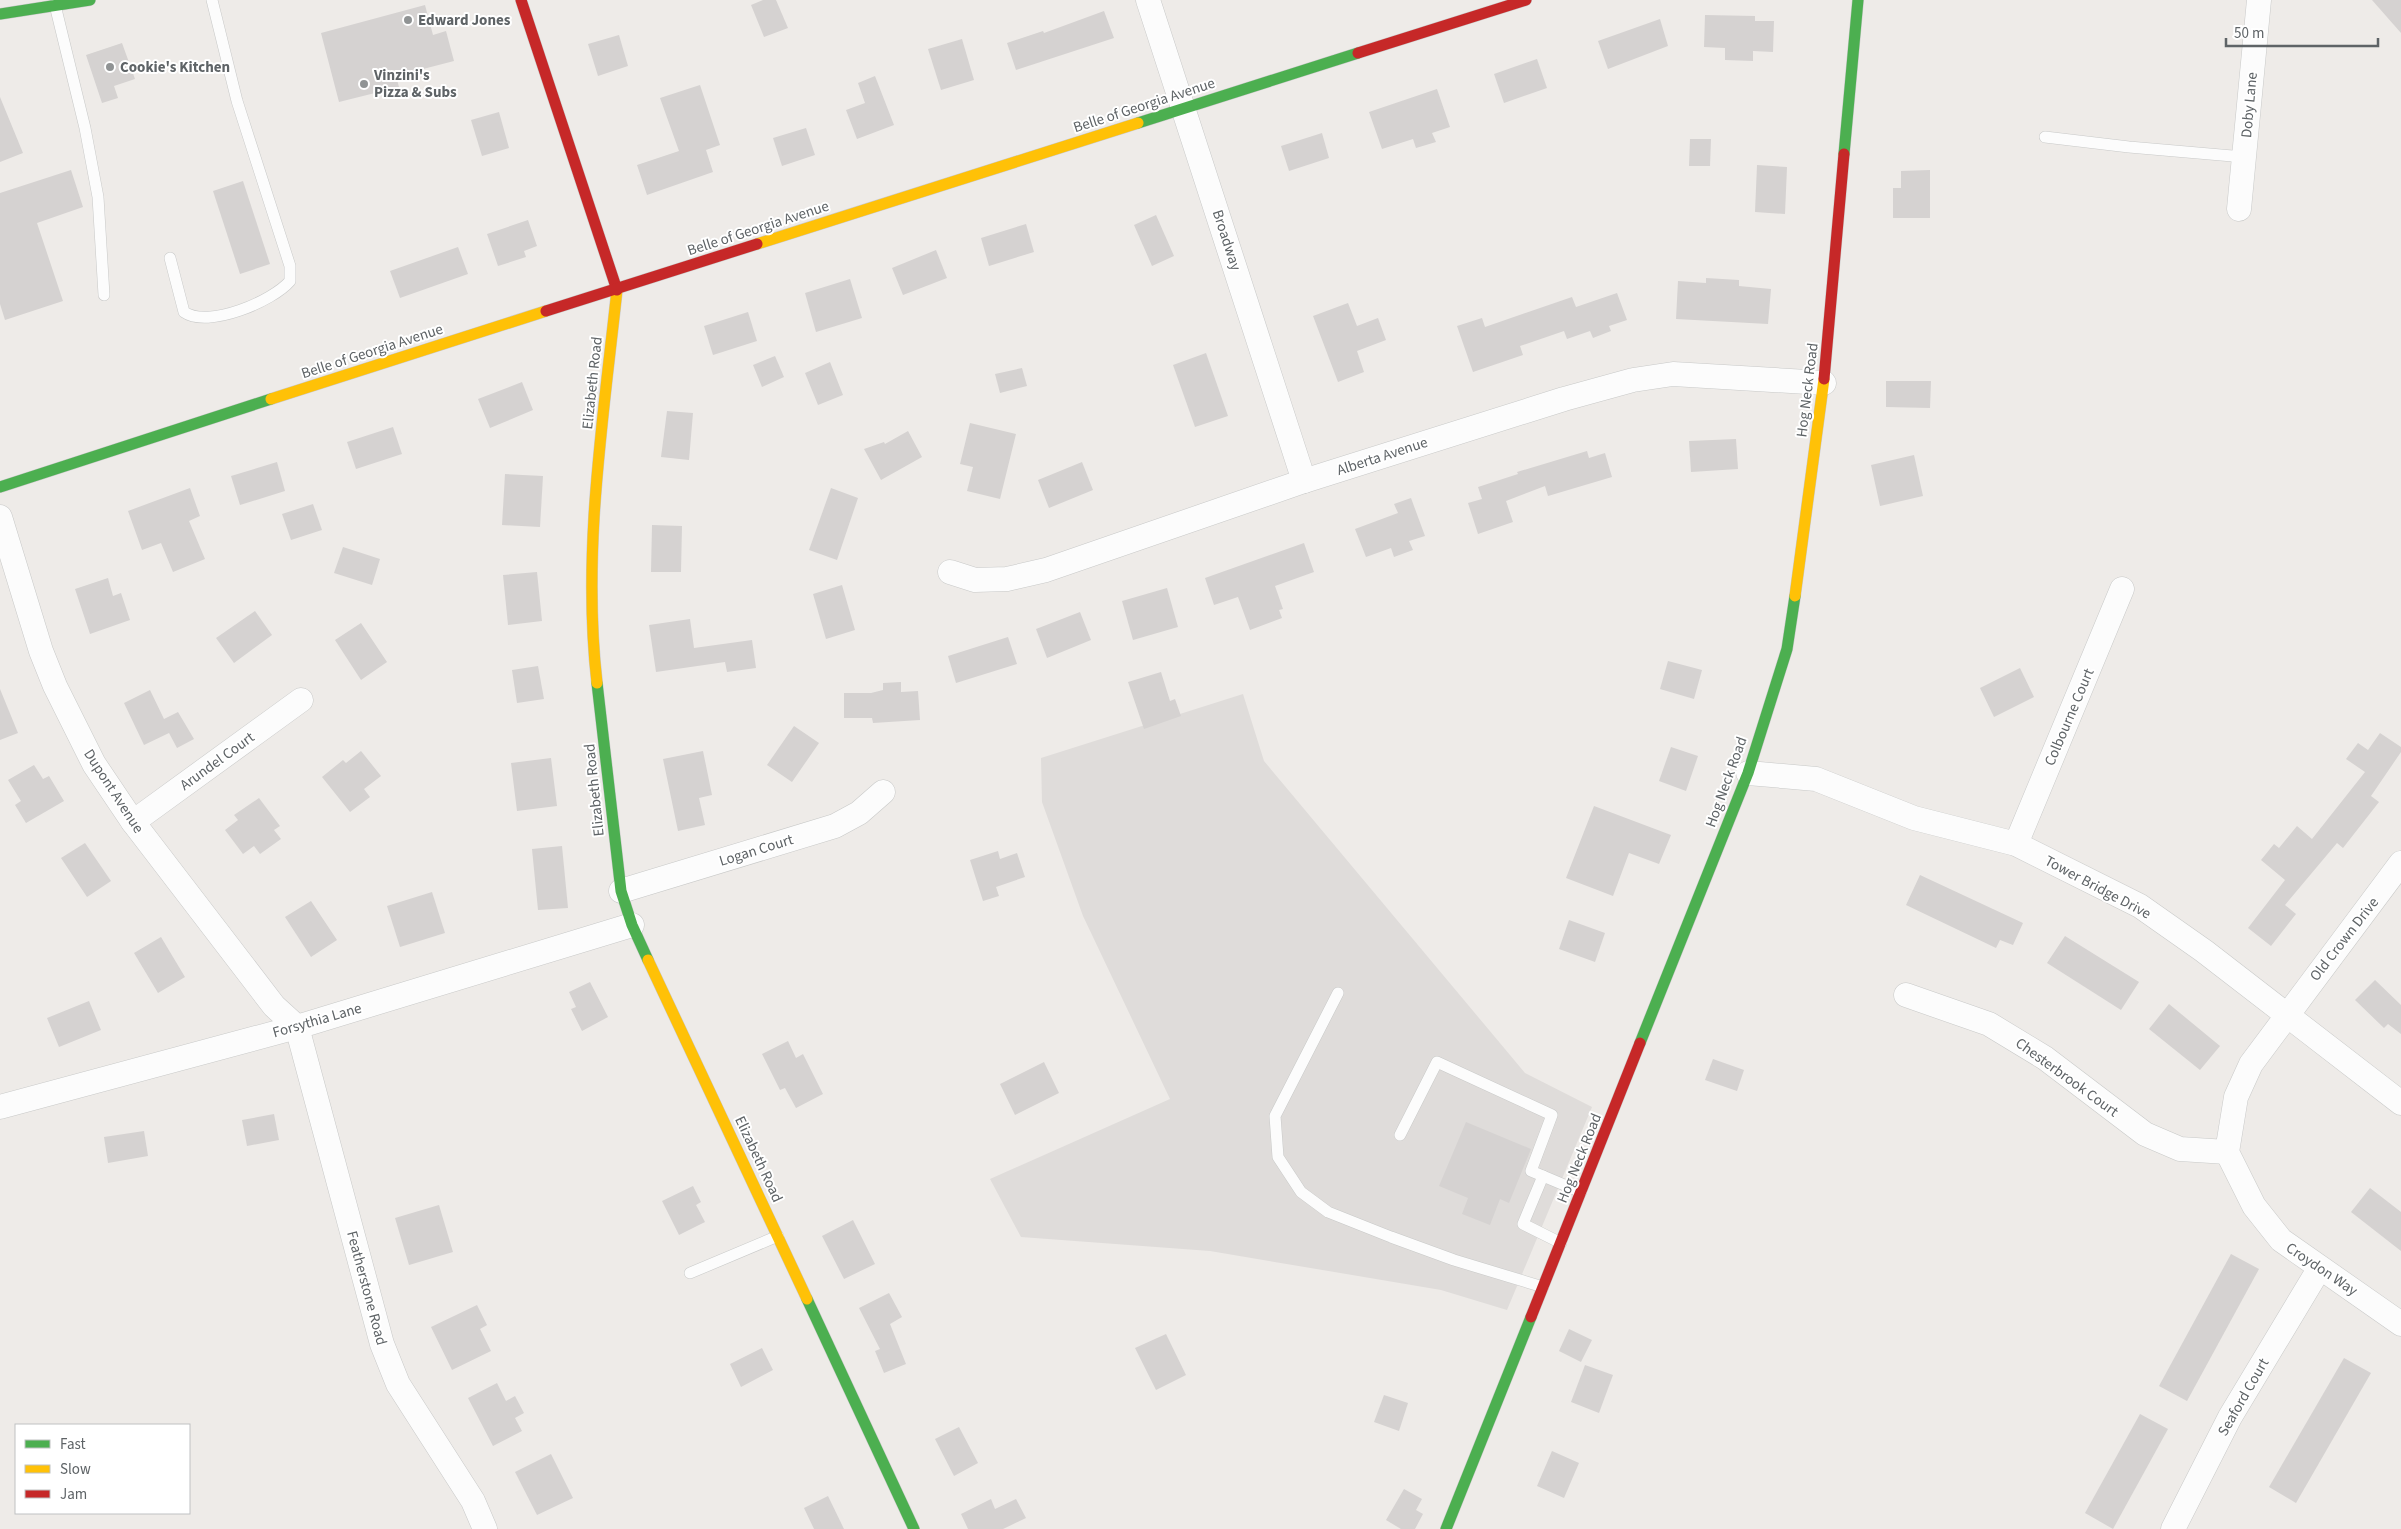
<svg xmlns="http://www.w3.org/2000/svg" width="2401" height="1529" font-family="'Source Sans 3',sans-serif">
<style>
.industrial{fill:#dfdcda}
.building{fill:#d5d2d1}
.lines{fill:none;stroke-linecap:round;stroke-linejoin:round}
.lane-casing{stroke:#c8c9c8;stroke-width:12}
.street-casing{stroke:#c8c9c8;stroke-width:25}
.fast-casing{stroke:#c9c9c9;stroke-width:12}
.slow-casing{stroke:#c9c9c9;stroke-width:12}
.jam-casing{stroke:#c9c9c9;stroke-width:12}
.lane{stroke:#fcfcfc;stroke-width:11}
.street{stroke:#fcfcfc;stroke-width:24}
.fast{stroke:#4caf50;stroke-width:11}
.slow{stroke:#ffc107;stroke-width:11}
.jam{stroke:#c62828;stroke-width:11}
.poi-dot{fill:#909394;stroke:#fff;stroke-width:2}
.labels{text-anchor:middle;stroke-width:4;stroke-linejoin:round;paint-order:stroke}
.poi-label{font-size:15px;font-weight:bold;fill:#5e6366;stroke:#fff;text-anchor:start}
.street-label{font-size:15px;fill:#5e6366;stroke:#fff}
</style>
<rect width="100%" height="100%" fill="#eeebe8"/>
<path class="industrial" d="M1243 694 1264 761 1525 1073 1592 1107 1507 1310 1441 1290 1210 1251 1021 1237 990 1179 1170 1099 1083 916 1042 802 1041 758Z"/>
<g class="building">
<path d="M763 0H776L788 28 764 37 751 5Z"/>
<path d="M2372 0H2401V33Z"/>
<path d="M425 5 433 35 446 31 454 61 396 76 399 87 339 102 321 33Z"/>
<path d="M1104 11 1114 38 1016 70 1007 43 1043 31 1044 33Z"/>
<path d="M1705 15 1755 16V21H1774L1773 52 1753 51V61L1725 60V48L1704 47Z"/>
<path d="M1660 19 1668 46 1608 69 1598 41Z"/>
<path d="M619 35 628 66 598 76 588 44Z"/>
<path d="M962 39 974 80 941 90 928 49Z"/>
<path d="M122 43 135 79 114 86 118 98 102 103 86 55Z"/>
<path d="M1537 59 1547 88 1504 103 1494 74Z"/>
<path d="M875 76 894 125 857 139 846 110 865 103 858 83Z"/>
<path d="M700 85 720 145 706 150 713 172 647 195 637 165 679 151 660 98Z"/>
<path d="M1437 89 1450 127 1432 133 1436 142 1416 148 1413 139 1382 149 1369 112Z"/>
<path d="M0 97 23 153 0 162Z"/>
<path d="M499 112 509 148 482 156 471 120Z"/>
<path d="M806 128 815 155 782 166 773 138Z"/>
<path d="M1322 133 1329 158 1289 171 1281 146Z"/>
<path d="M1690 139H1711L1710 166H1689Z"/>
<path d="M1757 165 1787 167 1785 214 1755 212Z"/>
<path d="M71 170 83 207 37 223 63 301 5 320 0 304V193Z"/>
<path d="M1930 170V218H1893V188H1901V171Z"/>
<path d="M243 181 270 264 240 274 213 191Z"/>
<path d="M1156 215 1174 256 1152 266 1134 225Z"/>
<path d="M528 220 537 246 524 251 526 257 498 266 487 234Z"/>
<path d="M1026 224 1034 252 989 266 981 238Z"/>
<path d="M458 247 468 274 400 298 390 271Z"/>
<path d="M936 250 947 278 903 295 892 268Z"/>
<path d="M1706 278 1739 280V286L1771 289 1768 324 1676 319 1678 281 1706 283Z"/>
<path d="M850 279 862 318 816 332 805 293Z"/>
<path d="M1617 293 1627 320 1609 326 1611 331 1593 338 1590 331 1567 339 1564 331 1520 346 1523 355 1473 372 1457 326 1482 318 1485 327 1572 297 1576 307Z"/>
<path d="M1348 303 1357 326 1378 318 1386 340 1357 351 1364 372 1338 382 1313 316Z"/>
<path d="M748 312 757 341 713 355 704 326Z"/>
<path d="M1206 353 1228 416 1195 427 1173 365Z"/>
<path d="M775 356 784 377 762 387 753 365Z"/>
<path d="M830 362 843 395 818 405 805 373Z"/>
<path d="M1022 368 1027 386 1000 393 995 374Z"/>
<path d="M1886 381H1931L1930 408 1886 407Z"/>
<path d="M522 382 533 410 490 428 478 399Z"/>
<path d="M667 411 693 413 689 460 661 457Z"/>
<path d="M970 423 1016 434 1000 499 967 491 973 467 960 464Z"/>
<path d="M393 427 402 454 356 469 347 442Z"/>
<path d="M908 431 922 457 881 480 864 449 884 442 885 444Z"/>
<path d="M1736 439 1738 469 1691 472 1689 441Z"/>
<path d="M1587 451 1589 458 1605 453 1612 477 1548 496 1545 486 1506 501 1513 522 1478 534 1468 503 1482 499 1478 487 1518 474 1517 472Z"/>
<path d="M1914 455 1923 496 1880 506 1871 465Z"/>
<path d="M277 462 285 491 240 505 231 476Z"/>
<path d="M1082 462 1093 490 1049 508 1038 480Z"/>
<path d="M505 474 543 476 540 527 502 525Z"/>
<path d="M190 488 200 516 189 521 205 559 173 572 161 543 142 550 128 511Z"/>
<path d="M831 488 858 498 837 560 809 550Z"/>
<path d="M1411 498 1425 536 1409 541 1413 550 1394 557 1391 548 1366 557 1355 529 1398 513 1394 504Z"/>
<path d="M313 504 322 530 291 540 282 514Z"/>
<path d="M652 525 682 526 681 572H651Z"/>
<path d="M1304 543 1314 572 1275 586 1283 609 1279 610 1282 618 1250 630 1238 597 1214 605 1205 578Z"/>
<path d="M343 547 380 559 372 585 334 573Z"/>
<path d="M537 572 542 621 508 625 503 575Z"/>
<path d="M108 578 113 596 121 593 130 620 90 634 75 589Z"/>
<path d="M842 585 855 630 826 639 813 594Z"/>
<path d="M1167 588 1178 627 1133 640 1122 601Z"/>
<path d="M255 611 272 635 234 663 216 638Z"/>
<path d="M1080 612 1091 640 1047 658 1036 629Z"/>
<path d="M690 619 694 648 752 640 756 668 727 672 725 662 656 672 649 625Z"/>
<path d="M361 623 387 662 361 680 335 640Z"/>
<path d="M1008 637 1017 664 956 683 948 656Z"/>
<path d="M1668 661 1702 670 1694 699 1660 689Z"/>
<path d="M538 666 544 699 517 703 512 670Z"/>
<path d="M2020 668 2034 697 1994 717 1980 688Z"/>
<path d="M1161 672 1170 701 1175 699 1181 716 1144 729 1128 682Z"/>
<path d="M901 682V692L918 691 920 720 873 723 872 718H844V693H871L883 690V683Z"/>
<path d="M0 689 18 733 0 740Z"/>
<path d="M150 690 164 719 178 712 194 739 177 748 169 733 144 745 124 703Z"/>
<path d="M794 726 819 743 792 782 767 765Z"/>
<path d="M2380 733 2401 747V752L2371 796 2379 802 2343 848 2337 843 2285 905 2296 914 2271 946 2248 928 2285 880 2261 860 2274 844 2279 848 2297 826 2312 839 2365 772 2346 759 2358 743 2368 750Z"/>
<path d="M1671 747 1698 756 1686 791 1659 781Z"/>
<path d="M361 751 381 776 364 789 370 797 350 812 322 777 343 760 346 763Z"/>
<path d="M703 751 712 795 699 798 705 825 678 831 663 759Z"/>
<path d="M551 758 557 806 517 811 511 763Z"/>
<path d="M34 765 43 779 49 776 64 801 26 823 15 805 21 801 8 780Z"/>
<path d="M259 798 280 826 274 830 281 839 260 854 254 846 243 854 225 830 238 820 234 815Z"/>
<path d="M1594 806 1671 835 1659 864 1629 853 1613 896 1566 878Z"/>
<path d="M85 843 111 881 87 897 61 858Z"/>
<path d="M562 846 568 908 538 910 532 849Z"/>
<path d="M998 851 1000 859 1017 853 1025 877 996 887 999 896 983 901 970 860Z"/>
<path d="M1920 875 2023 923 2013 945 2000 940 1996 948 1906 905Z"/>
<path d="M432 892 445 933 400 947 387 906Z"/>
<path d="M311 901 337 940 311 957 285 917Z"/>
<path d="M1569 920 1605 933 1595 962 1559 949Z"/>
<path d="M2065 936 2139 982 2121 1010 2047 963Z"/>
<path d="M161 937 185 977 158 993 134 953Z"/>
<path d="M2375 980 2401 1005V1034L2388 1024 2384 1028 2355 1000Z"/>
<path d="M590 982 608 1017 582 1031 571 1009 576 1007 569 992Z"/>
<path d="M89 1001 101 1030 59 1047 47 1018Z"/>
<path d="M2169 1004 2220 1046 2200 1070 2149 1029Z"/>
<path d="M788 1041 796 1058 803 1054 823 1094 796 1108 785 1088 780 1090 762 1054Z"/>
<path d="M1713 1059 1744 1070 1737 1091 1705 1080Z"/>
<path d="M1044 1062 1059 1093 1015 1115 1000 1084Z"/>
<path d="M274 1114 279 1140 247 1146 242 1120Z"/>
<path d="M1466 1122 1531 1149 1509 1203 1500 1199 1490 1225 1462 1214 1468 1198 1439 1186Z"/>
<path d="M144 1131 148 1156 108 1163 104 1137Z"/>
<path d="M693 1186 701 1202 696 1205 705 1222 679 1235 662 1201Z"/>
<path d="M2370 1188 2401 1212V1251L2351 1212Z"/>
<path d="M439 1205 453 1252 409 1265 395 1218Z"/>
<path d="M853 1220 875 1264 844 1279 822 1236Z"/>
<path d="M2231 1254 2259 1269 2187 1401 2159 1386Z"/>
<path d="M889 1293 902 1317 890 1324 906 1364 884 1373 875 1351 880 1349 859 1308Z"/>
<path d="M477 1305 487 1325 480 1329 491 1351 452 1370 431 1327Z"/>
<path d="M1569 1329 1592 1340 1581 1362 1559 1351Z"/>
<path d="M1166 1334 1186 1375 1156 1390 1135 1348Z"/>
<path d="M762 1348 773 1370 741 1387 730 1364Z"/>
<path d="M2344 1358 2371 1373 2296 1503 2269 1487Z"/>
<path d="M1585 1365 1613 1375 1599 1413 1571 1402Z"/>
<path d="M497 1383 506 1401 515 1396 524 1413 515 1418 522 1431 493 1446 468 1398Z"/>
<path d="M1384 1395 1408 1403 1399 1431 1374 1422Z"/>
<path d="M2140 1414 2168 1429 2113 1529 2085 1513Z"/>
<path d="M959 1427 978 1463 954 1476 935 1439Z"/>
<path d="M1552 1451 1579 1463 1564 1498 1537 1486Z"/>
<path d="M551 1454 573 1498 537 1515 515 1472Z"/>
<path d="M1404 1489 1422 1499 1416 1510 1423 1514 1415 1529H1401L1386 1520Z"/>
<path d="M828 1496 844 1529H814L804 1508Z"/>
<path d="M991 1499 995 1509 1016 1499 1026 1518 1003 1529H968L961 1514Z"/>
</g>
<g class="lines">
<defs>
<g id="lane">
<path d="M55 5 85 128 98 197 104 295"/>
<path d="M2045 137 2129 147 2244 157"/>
<path d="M170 258 184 312C208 329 273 301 290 281V266L237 101 212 0"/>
<path d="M1338 993 1275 1116 1278 1157 1301 1192 1328 1212 1391 1237 1454 1260 1543 1287"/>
<path d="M1400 1135 1437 1062 1552 1115 1531 1171 1581 1192"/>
<path d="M1543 1176 1523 1224 1561 1243"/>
<path d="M690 1273 778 1236"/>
</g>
<g id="street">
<path d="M1148 0 1304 481"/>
<path d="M2239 209 2259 0"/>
<path d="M0 517 41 651 55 686 94 764 133 822 274 1006 297 1027 382 1344 398 1384 473 1501 485 1529"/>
<path d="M950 572 975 580 1007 579 1046 570 1304 481 1564 399 1633 380 1673 374 1824 383"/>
<path d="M1748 773 1816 779 1914 818 2016 844 2140 906 2204 951 2401 1103"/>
<path d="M133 822 301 700"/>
<path d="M2016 844 2122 589"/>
<path d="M2401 863 2251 1064 2236 1097 2227 1152 2254 1206 2281 1240 2401 1324"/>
<path d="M621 891 835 826 859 813 883 792"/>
<path d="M1906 995 1989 1024 2045 1058 2145 1134 2180 1149 2227 1152"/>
<path d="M0 1107 297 1027 632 925"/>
<path d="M2173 1529 2230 1417 2319 1269"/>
</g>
<g id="fast">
<path d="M0 14 90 0"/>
<path d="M1138 123 1358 53"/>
<path d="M1844 154 1858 0"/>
<path d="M0 487 271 399"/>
<path d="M597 683 621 891 632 925 648 960"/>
<path d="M1640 1043 1748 773 1787 649 1795 596"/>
<path d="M807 1299 914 1529"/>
<path d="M1446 1529 1531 1317"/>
</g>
<g id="slow">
<path d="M757 244 1138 123"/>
<path d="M271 399 546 311"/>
<path d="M1795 596 1824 379"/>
<path d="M597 683C582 553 603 420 617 290"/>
<path d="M648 960 807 1299"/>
</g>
<g id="jam">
<path d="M521 0 617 290"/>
<path d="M1358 53 1526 0"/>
<path d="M546 311 757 244"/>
<path d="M1824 379 1844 154"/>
<path d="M1531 1317 1640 1043"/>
</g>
</defs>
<use href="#lane" class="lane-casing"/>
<use href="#street" class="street-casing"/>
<use href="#fast" class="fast-casing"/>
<use href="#slow" class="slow-casing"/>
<use href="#jam" class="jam-casing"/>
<use href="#lane" class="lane"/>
<use href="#street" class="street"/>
<use href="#fast" class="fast"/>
<use href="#slow" class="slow"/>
<use href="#jam" class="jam"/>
</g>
<g class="poi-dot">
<circle cx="408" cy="20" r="5"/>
<circle cx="110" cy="67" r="5"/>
<circle cx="364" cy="84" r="5"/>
</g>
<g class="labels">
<g class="poi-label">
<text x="418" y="25">Edward Jones</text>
<text x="120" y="72">Cookie's Kitchen</text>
<text x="374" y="80">Vinzini's<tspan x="374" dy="17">Pizza &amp; Subs</tspan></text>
</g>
<g class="street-label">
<text transform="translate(1144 105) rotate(-18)" y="5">Belle of Georgia Avenue</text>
<text transform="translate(2249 105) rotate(-85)" y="5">Doby Lane</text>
<text transform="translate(758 228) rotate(-18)" y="5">Belle of Georgia Avenue</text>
<text transform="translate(1227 240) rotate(72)" y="5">Broadway</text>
<text transform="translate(372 351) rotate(-18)" y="5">Belle of Georgia Avenue</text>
<text transform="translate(592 383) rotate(-84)" y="5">Elizabeth Road</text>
<text transform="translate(1807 390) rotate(-83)" y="5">Hog Neck Road</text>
<text transform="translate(1382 456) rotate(-18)" y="5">Alberta Avenue</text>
<text transform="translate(2069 717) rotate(-67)" y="5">Colbourne Court</text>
<text transform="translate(217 761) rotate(-36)" y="5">Arundel Court</text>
<text transform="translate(1726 782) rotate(-70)" y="5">Hog Neck Road</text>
<text transform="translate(594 790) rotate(-96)" y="5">Elizabeth Road</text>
<text transform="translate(114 791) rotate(57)" y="5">Dupont Avenue</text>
<text transform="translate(756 850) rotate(-17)" y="5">Logan Court</text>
<text transform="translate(2098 887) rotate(28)" y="5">Tower Bridge Drive</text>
<text transform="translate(2344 939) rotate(-52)" y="5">Old Crown Drive</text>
<text transform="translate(317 1020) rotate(-16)" y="5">Forsythia Lane</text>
<text transform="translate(2067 1077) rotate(36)" y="5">Chesterbrook Court</text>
<text transform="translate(1579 1158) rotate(-68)" y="5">Hog Neck Road</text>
<text transform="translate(759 1159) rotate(65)" y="5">Elizabeth Road</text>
<text transform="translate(2322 1269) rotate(34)" y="5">Croydon Way</text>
<text transform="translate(367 1288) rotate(75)" y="5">Featherstone Road</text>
<text transform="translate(2243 1397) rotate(-60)" y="5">Seaford Court</text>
</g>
</g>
<rect x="15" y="1424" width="175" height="90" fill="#ffffff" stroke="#bfc1c2"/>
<rect x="25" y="1440" width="25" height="8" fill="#4caf50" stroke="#bfc1c2"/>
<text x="60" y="1449" font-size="15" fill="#5e6366">Fast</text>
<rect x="25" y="1465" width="25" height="8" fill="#ffc107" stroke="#bfc1c2"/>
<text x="60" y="1474" font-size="15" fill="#5e6366">Slow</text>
<rect x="25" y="1490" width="25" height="8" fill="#c62828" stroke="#bfc1c2"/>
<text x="60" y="1499" font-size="15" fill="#5e6366">Jam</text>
<path d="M2226 38v8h152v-8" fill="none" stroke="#5e6366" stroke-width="2.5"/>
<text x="2234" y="38" font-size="15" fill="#5e6366" stroke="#ffffff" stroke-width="4" paint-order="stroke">50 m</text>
</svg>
